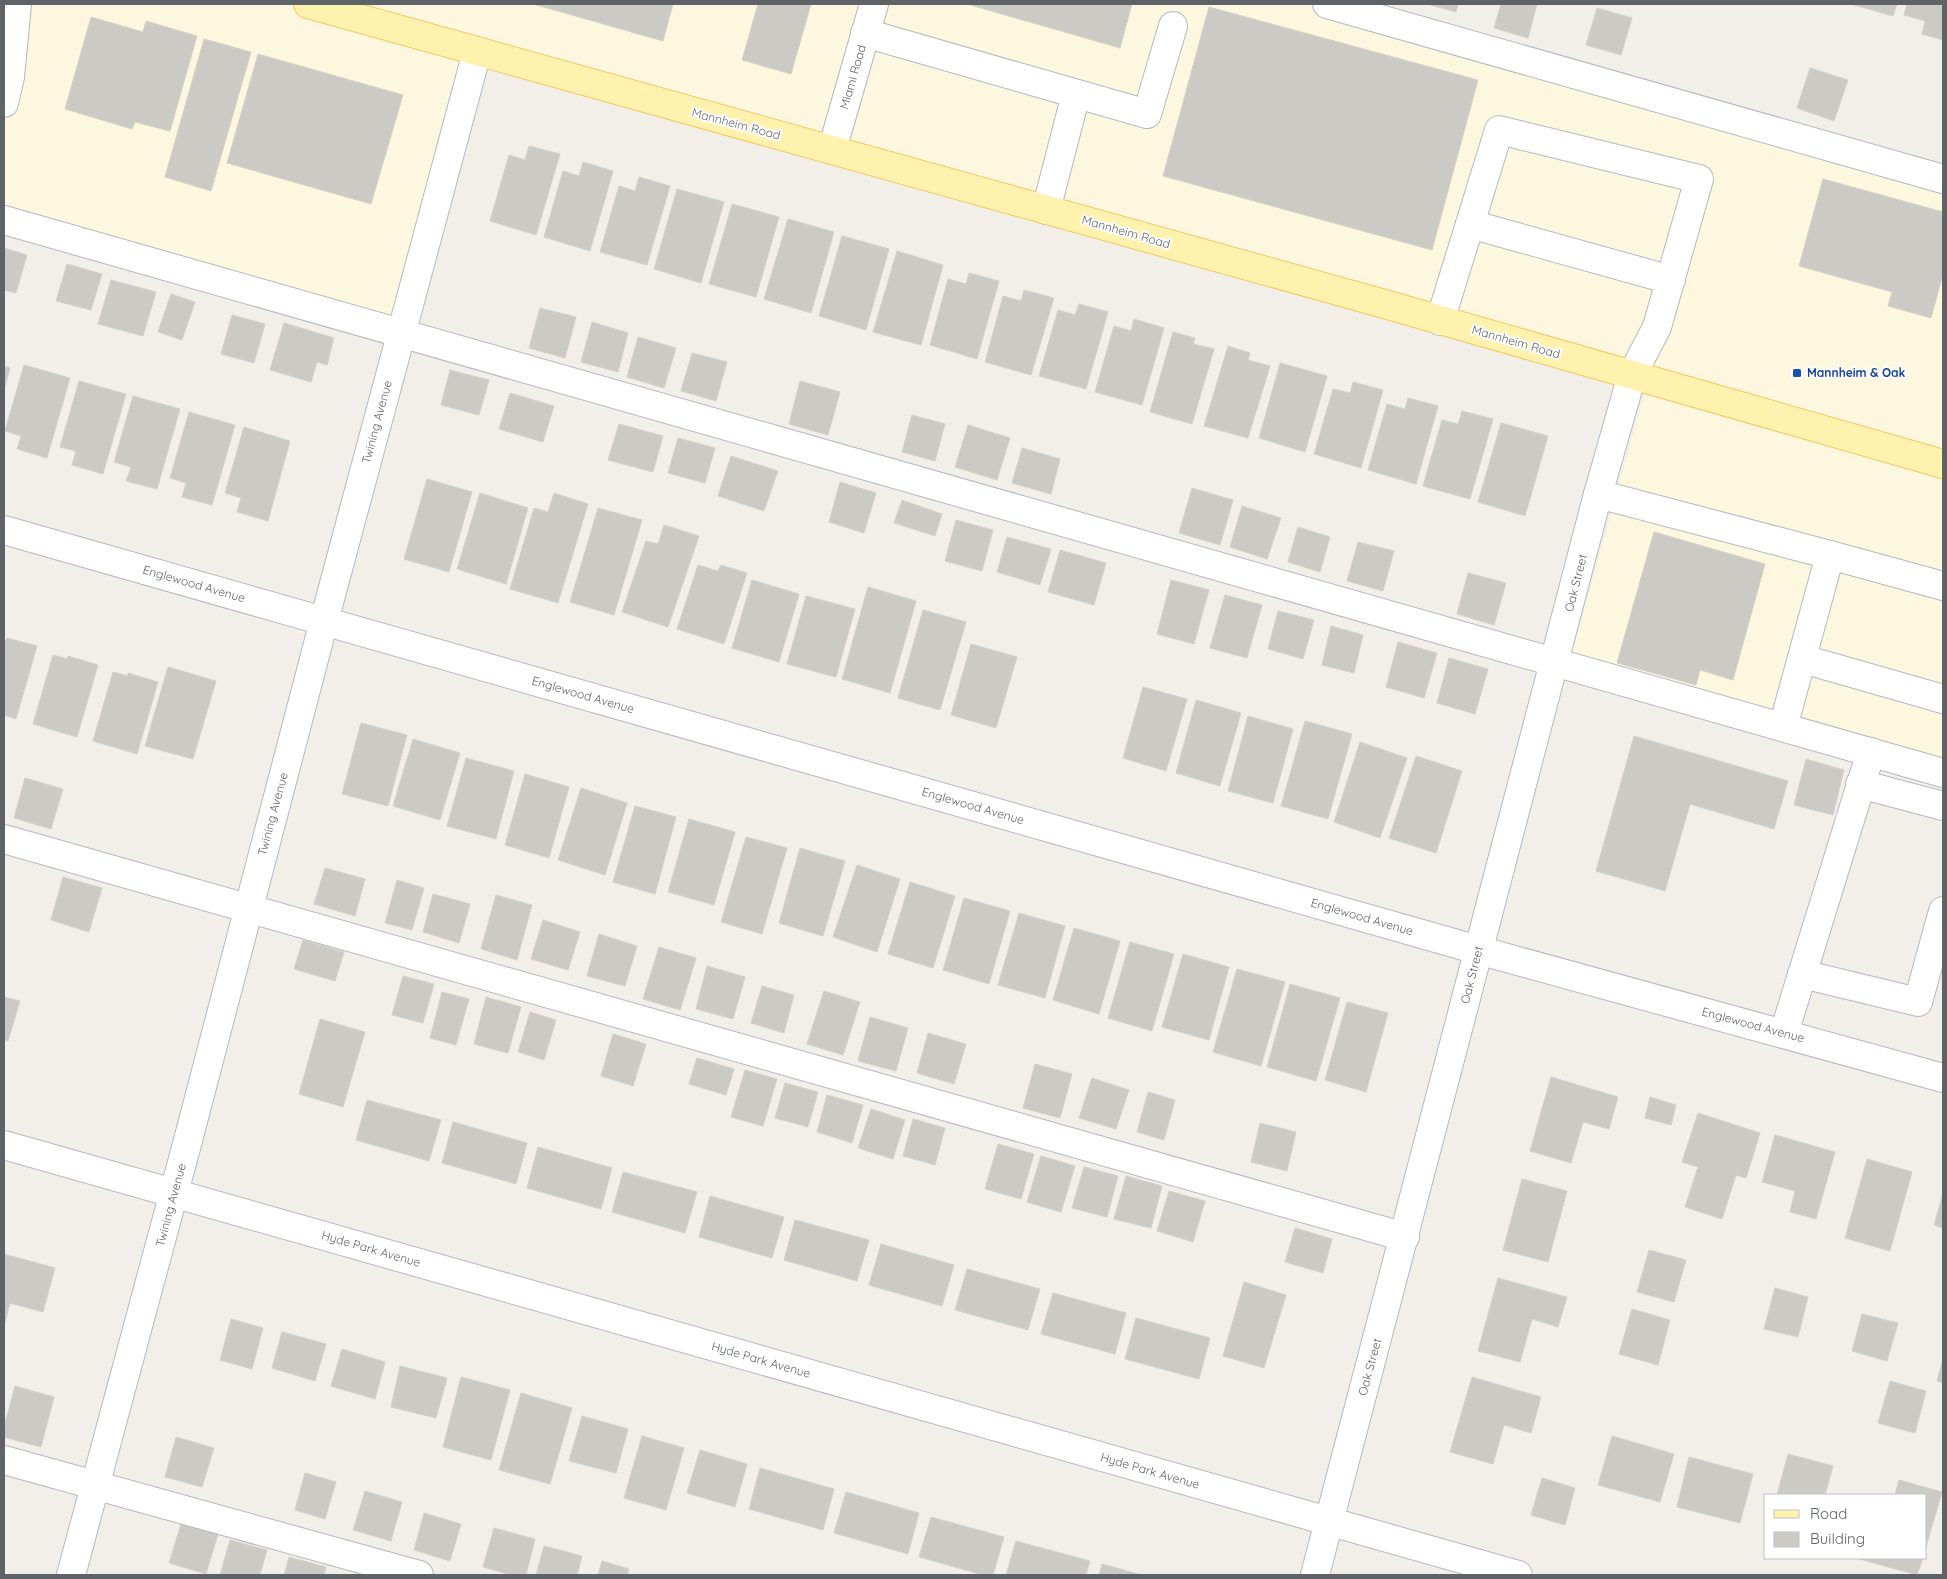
<svg xmlns="http://www.w3.org/2000/svg" width="1947" height="1579" font-family="Quicksand,sans-serif">
<style>
.commercial{fill:#fef7e0}
.building{fill:#cccac5;stroke:#d6d1c6}
.lines{fill:none;stroke-linecap:round;stroke-linejoin:round}
.minor-casing{stroke:#b5b8bc;stroke-width:30}
.major-casing{stroke:#f2c960;stroke-width:30}
.minor{stroke:#fff;stroke-width:28}
.major{stroke:#fff2af;stroke-width:28}
.transit-dot{fill:#1a4fb4;stroke:#fff;stroke-width:2}
.labels{text-anchor:middle;stroke-width:4;stroke-linejoin:round;paint-order:stroke}
.street-label{font-size:12px;fill:#5f6368;stroke:#fff}
.transit-label{font-size:12px;font-weight:bold;fill:#164399;stroke:#fff;text-anchor:start}
</style>
<rect width="100%" height="100%" fill="#f1efe8"/>
<g class="commercial">
<path d="M4 4H293L483 59 414 337 4 223Z"/>
<path d="M352 4H867L827 143Z"/>
<path d="M882 4H1374L1943 165V461L844 146Z"/>
<path d="M1647 385 1943 471V766L1570 660Z"/>
</g>
<g class="building">
<path d="M533 4H673L663 41Z"/>
<path d="M758 4H811L791 74 742 60Z"/>
<path d="M967 4H1132L1120 48Z"/>
<path d="M1427 4H1458L1456 12Z"/>
<path d="M1501 4H1537L1528 38 1494 28Z"/>
<path d="M1851 4H1897L1893 16Z"/>
<path d="M1907 4H1943V40L1922 34 1925 21 1904 15Z"/>
<path d="M1209 7 1478 80 1432 250 1163 176Z"/>
<path d="M1597 8 1632 18 1621 55 1586 45Z"/>
<path d="M91 17 143 32 146 21 197 36 170 131 135 122 132 129 65 109Z"/>
<path d="M204 39 251 52 211 191 165 177Z"/>
<path d="M258 54 403 95 371 204 227 163Z"/>
<path d="M1810 68 1848 80 1834 121 1797 108Z"/>
<path d="M529 146 560 154 536 235 490 221 509 155 525 160Z"/>
<path d="M583 162 613 171 590 251 544 237 563 171 579 176Z"/>
<path d="M639 177 670 186 647 265 600 252 619 186 635 191Z"/>
<path d="M1823 179 1943 212V274L1931 318 1888 306 1892 292 1799 266Z"/>
<path d="M677 189 724 202 701 283 654 269Z"/>
<path d="M732 204 779 217 756 297 709 284Z"/>
<path d="M788 219 834 232 811 313 764 299Z"/>
<path d="M842 236 889 249 866 330 819 316Z"/>
<path d="M4 248 27 255 16 293 4 290Z"/>
<path d="M897 251 943 265 921 345 873 332Z"/>
<path d="M67 264 102 274 91 310 56 301Z"/>
<path d="M969 273 999 281 977 359 930 345 948 279 966 284Z"/>
<path d="M111 280 156 292 143 336 98 324Z"/>
<path d="M1024 290 1054 298 1031 375 985 362 1003 296 1021 301Z"/>
<path d="M171 294 195 302 182 340 158 332Z"/>
<path d="M1079 304 1108 312 1086 389 1039 376 1058 310 1075 315Z"/>
<path d="M540 308 576 317 565 358 529 348Z"/>
<path d="M232 315 265 324 254 363 221 354Z"/>
<path d="M1134 319 1164 328 1142 405 1095 392 1114 326 1131 331Z"/>
<path d="M592 322 628 333 618 372 581 362Z"/>
<path d="M284 323 334 338 327 365 317 362 311 382 270 370Z"/>
<path d="M1173 332 1195 338 1193 344 1214 349 1192 424 1150 412Z"/>
<path d="M638 337 676 348 664 388 627 377Z"/>
<path d="M1228 346 1250 353 1248 360 1270 366 1248 438 1204 426Z"/>
<path d="M692 353 727 362 716 401 681 391Z"/>
<path d="M1280 363 1327 376 1305 452 1259 438Z"/>
<path d="M24 365 70 378 47 458 17 449 21 436 5 431Z"/>
<path d="M4 366 10 368 4 390Z"/>
<path d="M450 370 489 380 479 415 441 405Z"/>
<path d="M79 381 126 394 103 474 72 465 76 451 60 447Z"/>
<path d="M800 381 840 392 828 435 789 424Z"/>
<path d="M1353 382 1383 390 1361 468 1314 454 1333 389 1350 393Z"/>
<path d="M510 393 554 406 543 442 499 429Z"/>
<path d="M133 396 180 409 157 489 126 481 131 467 114 462Z"/>
<path d="M1408 398 1438 406 1416 484 1368 470 1387 404 1405 409Z"/>
<path d="M1462 411 1493 419 1470 499 1423 486 1442 420 1458 424Z"/>
<path d="M189 412 235 425 212 505 182 497 186 483 170 478Z"/>
<path d="M912 415 945 424 935 461 902 452Z"/>
<path d="M1501 423 1548 436 1525 516 1478 502Z"/>
<path d="M619 424 663 436 653 472 608 460Z"/>
<path d="M968 425 1010 438 997 480 955 467Z"/>
<path d="M244 427 290 441 268 521 237 512 241 498 225 493Z"/>
<path d="M678 438 715 448 705 483 668 473Z"/>
<path d="M1022 448 1060 459 1051 494 1012 483Z"/>
<path d="M731 456 778 471 764 511 718 496Z"/>
<path d="M427 479 472 492 449 572 404 559Z"/>
<path d="M840 482 876 493 864 533 829 522Z"/>
<path d="M1192 488 1233 500 1220 545 1179 533Z"/>
<path d="M480 493 528 508 506 584 457 569Z"/>
<path d="M554 493 588 504 558 603 510 589 534 508 548 512Z"/>
<path d="M902 500 942 514 935 536 894 523Z"/>
<path d="M1242 506 1281 518 1267 559 1230 547Z"/>
<path d="M598 508 642 520 614 615 570 602Z"/>
<path d="M956 520 993 530 982 571 945 561Z"/>
<path d="M664 525 699 536 668 627 622 612 646 541 658 544Z"/>
<path d="M1298 527 1330 537 1320 572 1288 562Z"/>
<path d="M1654 532 1765 564 1733 680 1700 670 1696 685 1617 663Z"/>
<path d="M1007 537 1051 549 1040 585 997 572Z"/>
<path d="M1358 542 1394 551 1383 591 1347 581Z"/>
<path d="M1060 550 1106 563 1094 605 1048 592Z"/>
<path d="M698 565 718 571 721 565 747 573 724 644 677 629Z"/>
<path d="M1468 573 1506 583 1494 625 1457 614Z"/>
<path d="M752 580 799 594 779 662 732 648Z"/>
<path d="M1171 580 1209 590 1194 644 1157 634Z"/>
<path d="M868 587 916 601 890 693 842 679Z"/>
<path d="M1225 595 1262 605 1247 658 1210 648Z"/>
<path d="M806 596 855 609 836 677 787 664Z"/>
<path d="M923 610 966 622 940 710 898 698Z"/>
<path d="M1278 611 1314 620 1303 659 1268 649Z"/>
<path d="M1331 626 1363 635 1354 673 1322 665Z"/>
<path d="M7 638 37 646 16 719 4 715V640H6Z"/>
<path d="M1398 642 1437 653 1424 698 1386 687Z"/>
<path d="M971 644 1017 657 996 728 951 715Z"/>
<path d="M53 655 67 659 68 656 98 665 77 737 33 724Z"/>
<path d="M1449 658 1488 669 1475 714 1437 703Z"/>
<path d="M168 667 216 681 193 759 145 746Z"/>
<path d="M113 672 128 676V673L158 682 137 754 93 741Z"/>
<path d="M1143 687 1187 699 1166 771 1123 758Z"/>
<path d="M1196 700 1241 713 1220 786 1176 773Z"/>
<path d="M1248 716 1293 729 1273 803 1228 791Z"/>
<path d="M1305 721 1352 734 1328 819 1281 806Z"/>
<path d="M361 723 407 735 388 806 342 794Z"/>
<path d="M1634 736 1788 781 1774 829 1690 804 1665 891 1596 871Z"/>
<path d="M413 739 460 753 440 820 393 806Z"/>
<path d="M1360 742 1407 758 1380 838 1334 822Z"/>
<path d="M1416 756 1462 771 1436 853 1389 838Z"/>
<path d="M466 758 514 771 496 839 447 826Z"/>
<path d="M1806 759 1844 770 1833 815 1794 805Z"/>
<path d="M525 774 569 787 549 858 505 845Z"/>
<path d="M25 778 63 789 51 829 14 818Z"/>
<path d="M581 788 627 803 605 875 558 860Z"/>
<path d="M635 806 676 817 655 894 613 882Z"/>
<path d="M689 819 735 832 714 905 668 892Z"/>
<path d="M746 837 787 848 762 934 721 922Z"/>
<path d="M800 848 845 861 823 936 779 923Z"/>
<path d="M857 865 900 879 877 952 833 937Z"/>
<path d="M325 868 365 879 355 916 314 904Z"/>
<path d="M63 877 102 888 89 932 51 920Z"/>
<path d="M397 880 424 888 412 930 385 923Z"/>
<path d="M910 882 955 896 933 968 888 954Z"/>
<path d="M433 894 470 904 459 943 423 932Z"/>
<path d="M496 895 532 905 517 960 481 949Z"/>
<path d="M964 898 1010 911 989 984 943 970Z"/>
<path d="M1019 913 1065 926 1045 998 998 985Z"/>
<path d="M543 920 580 932 568 970 531 959Z"/>
<path d="M1074 928 1120 941 1099 1014 1053 1000Z"/>
<path d="M599 934 637 946 625 986 587 976Z"/>
<path d="M303 940 344 952 335 981 294 969Z"/>
<path d="M1130 942 1174 954 1152 1031 1108 1018Z"/>
<path d="M659 947 696 958 680 1010 643 999Z"/>
<path d="M1183 954 1229 967 1209 1040 1162 1027Z"/>
<path d="M707 966 745 977 733 1019 696 1009Z"/>
<path d="M1237 969 1285 982 1261 1066 1213 1052Z"/>
<path d="M403 976 434 984 423 1023 392 1015Z"/>
<path d="M1290 984 1340 998 1316 1081 1267 1067Z"/>
<path d="M762 986 794 995 784 1033 751 1023Z"/>
<path d="M824 991 860 1002 843 1055 807 1044Z"/>
<path d="M442 992 469 999 456 1045 430 1038Z"/>
<path d="M4 997 20 1001 8 1041 4 1040Z"/>
<path d="M486 997 521 1007 508 1053 474 1044Z"/>
<path d="M1347 1002 1388 1013 1366 1092 1325 1080Z"/>
<path d="M530 1012 556 1020 544 1060 518 1052Z"/>
<path d="M870 1017 908 1028 896 1071 858 1061Z"/>
<path d="M320 1019 365 1032 343 1107 299 1094Z"/>
<path d="M928 1033 966 1044 954 1084 917 1073Z"/>
<path d="M613 1034 646 1044 633 1086 601 1076Z"/>
<path d="M697 1058 734 1069 726 1095 689 1084Z"/>
<path d="M1035 1064 1072 1074 1060 1118 1023 1108Z"/>
<path d="M745 1070 777 1079 763 1126 731 1117Z"/>
<path d="M1551 1077 1618 1097 1609 1129 1583 1122 1571 1163 1530 1151Z"/>
<path d="M1092 1078 1129 1090 1116 1129 1079 1118Z"/>
<path d="M785 1083 818 1092 808 1127 775 1118Z"/>
<path d="M1148 1092 1175 1100 1164 1140 1137 1132Z"/>
<path d="M827 1095 863 1105 852 1143 817 1132Z"/>
<path d="M1650 1097 1676 1105 1671 1125 1645 1118Z"/>
<path d="M367 1100 441 1120 429 1161 356 1140Z"/>
<path d="M871 1109 905 1120 893 1159 858 1148Z"/>
<path d="M1698 1113 1760 1133 1746 1178 1736 1175 1722 1219 1685 1207 1698 1167 1682 1162Z"/>
<path d="M913 1119 945 1128 935 1165 903 1156Z"/>
<path d="M453 1122 527 1143 516 1184 442 1163Z"/>
<path d="M1260 1123 1296 1132 1287 1171 1251 1162Z"/>
<path d="M1775 1135 1835 1152 1816 1219 1790 1212 1795 1191 1762 1182Z"/>
<path d="M998 1144 1034 1154 1021 1199 985 1189Z"/>
<path d="M538 1147 612 1168 601 1209 527 1188Z"/>
<path d="M1041 1156 1075 1166 1061 1212 1027 1202Z"/>
<path d="M1867 1159 1912 1172 1890 1251 1845 1238Z"/>
<path d="M1084 1167 1118 1176 1107 1217 1072 1208Z"/>
<path d="M623 1172 697 1192 685 1233 612 1212Z"/>
<path d="M1126 1176 1162 1186 1151 1228 1114 1219Z"/>
<path d="M1522 1179 1567 1191 1548 1262 1503 1250Z"/>
<path d="M1169 1191 1205 1201 1193 1242 1157 1231Z"/>
<path d="M1943 1194V1228L1934 1225Z"/>
<path d="M710 1196 784 1217 772 1258 699 1237Z"/>
<path d="M795 1220 869 1240 857 1281 784 1260Z"/>
<path d="M1295 1228 1332 1239 1323 1273 1285 1262Z"/>
<path d="M881 1244 954 1265 942 1306 869 1285Z"/>
<path d="M1649 1250 1686 1260 1674 1302 1637 1292Z"/>
<path d="M4 1254 55 1268 43 1312 10 1303 4 1326Z"/>
<path d="M967 1269 1040 1289 1028 1330 955 1310Z"/>
<path d="M1498 1278 1567 1297 1558 1327 1532 1319 1520 1362 1478 1351Z"/>
<path d="M1244 1282 1286 1295 1264 1368 1223 1356Z"/>
<path d="M1775 1288 1808 1297 1798 1337 1764 1329Z"/>
<path d="M1053 1293 1126 1313 1115 1354 1041 1334Z"/>
<path d="M1632 1309 1670 1320 1658 1365 1619 1354Z"/>
<path d="M1862 1314 1898 1323 1887 1361 1852 1351Z"/>
<path d="M1136 1318 1210 1338 1199 1379 1125 1359Z"/>
<path d="M231 1319 263 1328 252 1369 220 1360Z"/>
<path d="M282 1332 326 1344 315 1381 272 1368Z"/>
<path d="M342 1349 385 1362 375 1399 331 1386Z"/>
<path d="M1943 1359V1383L1937 1381Z"/>
<path d="M400 1366 447 1378 436 1418 391 1407Z"/>
<path d="M461 1377 510 1390 491 1460 443 1447Z"/>
<path d="M1472 1377 1541 1397 1531 1433 1504 1425 1493 1464 1450 1452Z"/>
<path d="M1890 1381 1926 1391 1915 1433 1878 1423Z"/>
<path d="M15 1386 54 1397 41 1447 4 1437V1427Z"/>
<path d="M521 1393 572 1408 550 1484 499 1470Z"/>
<path d="M582 1416 628 1429 616 1473 569 1461Z"/>
<path d="M642 1436 684 1448 666 1510 624 1498Z"/>
<path d="M1612 1436 1674 1454 1660 1502 1598 1485Z"/>
<path d="M176 1437 214 1448 202 1487 165 1477Z"/>
<path d="M700 1450 747 1464 735 1507 687 1493Z"/>
<path d="M1788 1454 1833 1466 1825 1495H1777Z"/>
<path d="M1689 1457 1753 1474 1740 1523 1677 1507Z"/>
<path d="M760 1468 834 1489 823 1530 749 1509Z"/>
<path d="M305 1473 336 1482 325 1519 295 1510Z"/>
<path d="M1542 1478 1575 1488 1565 1525 1531 1515Z"/>
<path d="M1899 1480 1942 1492 1926 1547V1495H1895Z"/>
<path d="M365 1491 402 1502 391 1541 353 1530Z"/>
<path d="M846 1492 919 1513 908 1554 834 1533Z"/>
<path d="M424 1513 461 1524 450 1561 414 1550Z"/>
<path d="M931 1517 1004 1537 993 1575H983L919 1557Z"/>
<path d="M181 1524 218 1534 206 1574 169 1563Z"/>
<path d="M494 1528 535 1539 526 1575H511L483 1567Z"/>
<path d="M230 1540 267 1550 260 1575H220Z"/>
<path d="M1016 1541 1090 1561 1086 1575H1006Z"/>
<path d="M544 1546 582 1556 577 1575H536Z"/>
<path d="M289 1557 326 1567 324 1575H284Z"/>
<path d="M1856 1558H1923L1917 1575Z"/>
<path d="M602 1561 629 1569 627 1575H598Z"/>
<path d="M1102 1564 1142 1575H1099Z"/>
</g>
<g class="lines">
<defs>
<g id="minor">
<path d="M1327 4 1943 179"/>
<path d="M865 33 1147 114 1173 26"/>
<path d="M4 103 10 77 17 4"/>
<path d="M832 150 874 4"/>
<path d="M1046 210 1076 94"/>
<path d="M4 220 1943 773"/>
<path d="M1470 224 1671 280"/>
<path d="M1598 494 1830 555 1783 727"/>
<path d="M4 530 1478 950 1943 1078"/>
<path d="M1830 555 1943 586"/>
<path d="M1803 659 1943 699"/>
<path d="M1860 784 1943 806"/>
<path d="M4 839 1405 1237"/>
<path d="M1802 974 1918 1002 1943 911"/>
<path d="M1784 1033 1871 752"/>
<path d="M4 1145 1518 1575"/>
<path d="M4 1460 419 1575"/>
<path d="M71 1575 187 1144 324 621 477 52"/>
<path d="M1315 1575 1598 494 1632 375 1657 327 1699 179 1499 130 1440 321"/>
</g>
<path id="major" d="M308 4 1381 303 1943 464"/>
</defs>
<use href="#minor" class="minor-casing"/>
<use href="#major" class="major-casing"/>
<use href="#minor" class="minor"/>
<use href="#major" class="major"/>
</g>
<rect class="transit-dot" x="1792" y="368" width="10" height="10" rx="2.5"/>
<g class="labels">
<g class="street-label">
<text transform="translate(853 77) rotate(-74)" y="4">Miami Road</text>
<text transform="translate(736 124) rotate(15)" y="4">Mannheim Road</text>
<text transform="translate(1126 232) rotate(16)" y="4">Mannheim Road</text>
<text transform="translate(1516 342) rotate(16)" y="4">Mannheim Road</text>
<text transform="translate(377 422) rotate(-75)" y="4">Twining Avenue</text>
<text transform="translate(1576 583) rotate(-76)" y="4">Oak Street</text>
<text transform="translate(194 584) rotate(16)" y="4">Englewood Avenue</text>
<text transform="translate(583 695) rotate(16)" y="4">Englewood Avenue</text>
<text transform="translate(973 806) rotate(16)" y="4">Englewood Avenue</text>
<text transform="translate(273 814) rotate(-75)" y="4">Twining Avenue</text>
<text transform="translate(1362 917) rotate(16)" y="4">Englewood Avenue</text>
<text transform="translate(1472 975) rotate(-76)" y="4">Oak Street</text>
<text transform="translate(1753 1025) rotate(15)" y="4">Englewood Avenue</text>
<text transform="translate(171 1205) rotate(-75)" y="4">Twining Avenue</text>
<text transform="translate(371 1249) rotate(16)" y="4">Hyde Park Avenue</text>
<text transform="translate(761 1360) rotate(16)" y="4">Hyde Park Avenue</text>
<text transform="translate(1370 1367) rotate(-75)" y="4">Oak Street</text>
<text transform="translate(1150 1471) rotate(16)" y="4">Hyde Park Avenue</text>
</g>
<g class="transit-label">
<text x="1807" y="377">Mannheim &amp; Oak</text>
</g>
</g>
<rect width="1947" height="1579" fill="none" stroke="#5f6368" stroke-width="10"/>
<rect x="1764" y="1494" width="162" height="65" fill="#ffffff" stroke="#bfc1c3"/>
<rect x="1774" y="1510" width="25" height="8" fill="#fff2af" stroke="#bfc1c3"/>
<text x="1810" y="1519" font-size="15" fill="#5f6368">Road</text>
<rect x="1774" y="1532" width="25" height="15" fill="#cccac5" stroke="#bfc1c3"/>
<text x="1810" y="1544" font-size="15" fill="#5f6368">Building</text>
</svg>
